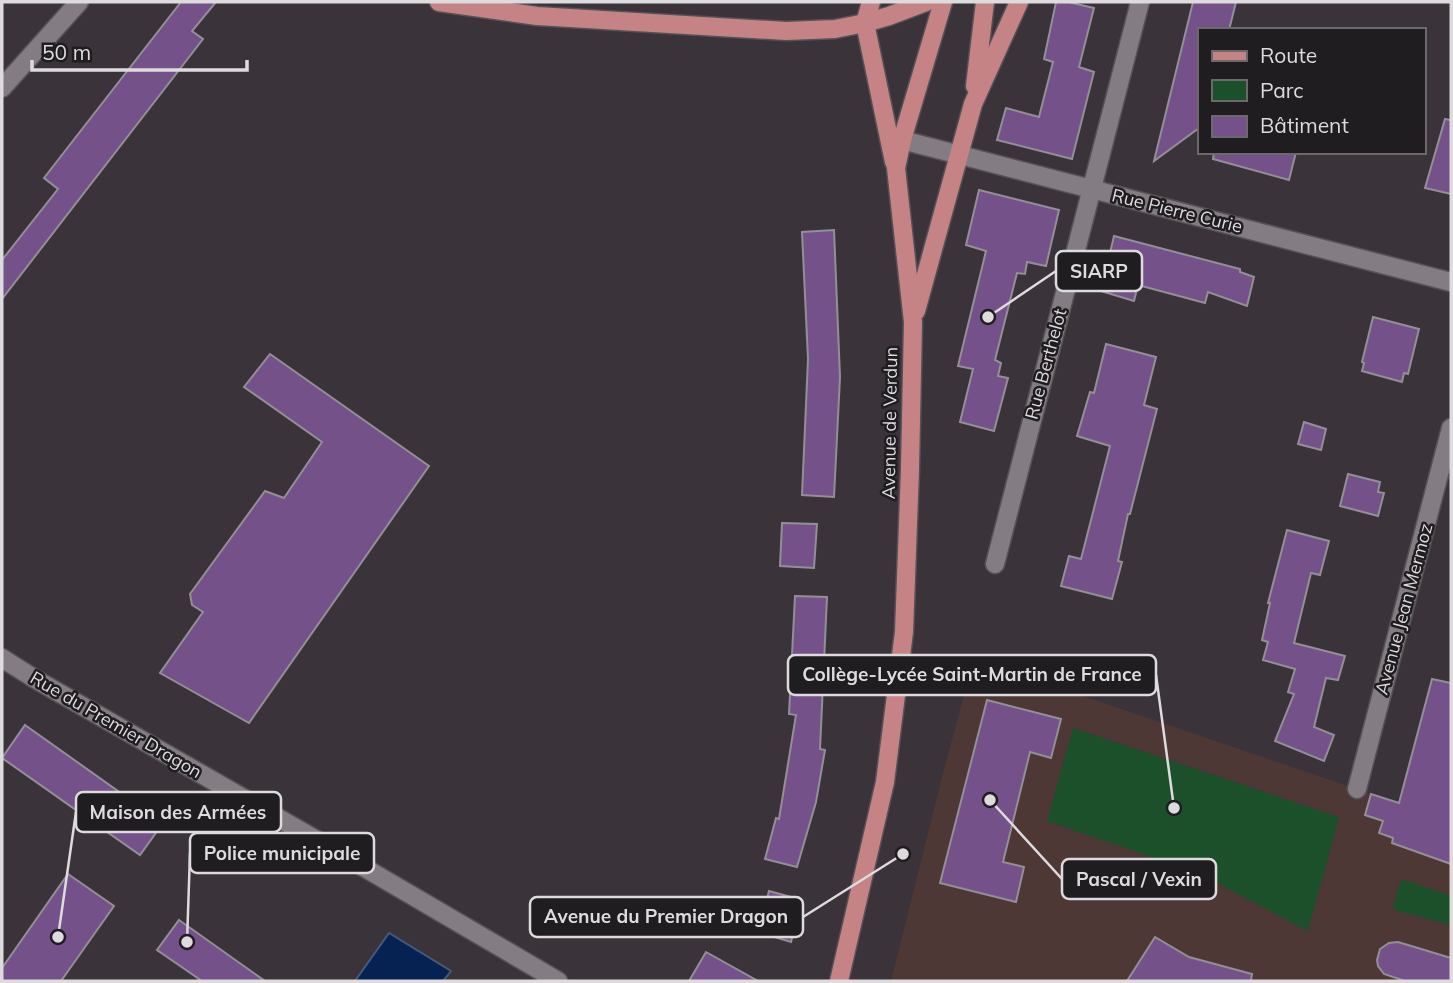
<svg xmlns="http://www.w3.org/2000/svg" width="1453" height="983" font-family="Mulish,sans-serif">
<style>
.education{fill:#4d3836}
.green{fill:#1b502a}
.water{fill:#062253;stroke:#475a7d;stroke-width:2}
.building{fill:#745189;stroke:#938f97;stroke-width:2}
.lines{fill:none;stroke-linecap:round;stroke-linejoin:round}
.minor-casing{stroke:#565156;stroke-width:21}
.major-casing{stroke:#565156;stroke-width:21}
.minor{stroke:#837c83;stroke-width:18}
.major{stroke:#c58385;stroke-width:18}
.labels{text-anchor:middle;stroke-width:5;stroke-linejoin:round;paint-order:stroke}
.street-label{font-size:18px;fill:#dedbde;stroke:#1f1d1f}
.leader{fill:none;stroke:#dedbde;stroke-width:2.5}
.callout-dot{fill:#dedbde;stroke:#1f1d1f;stroke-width:2.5}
.callout{fill:#1f1d1f;stroke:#dedbde;stroke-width:2.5}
.callout-label{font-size:19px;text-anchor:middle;font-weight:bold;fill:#dedbde}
</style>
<rect width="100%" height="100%" fill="#3a343a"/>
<path class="education" d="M974 659 1451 821V981H891L943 773Z"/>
<g class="green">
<path d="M1073 728 1339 817 1308 931 1198 873 1047 821Z"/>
<path d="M1405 880 1451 896V925L1395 910 1393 907 1400 882Z"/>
</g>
<path class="water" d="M389 933 451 971 443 981H355Z"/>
<g class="building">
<path d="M181 2H216L192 31 203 39 2 299V260L58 189 44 178Z"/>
<path d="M1056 2H1068L1094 8 1079 67 1094 72 1072 159 997 140 1006 108 1039 117 1053 62 1044 59Z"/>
<path d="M1193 2H1236L1229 30H1199V128L1154 161Z"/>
<path d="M1445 119 1451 120V194L1425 188Z"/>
<path d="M1214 152H1296L1289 180 1213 159Z"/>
<path d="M979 190 1059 210 1046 266 1027 262 1025 274 1017 273 995 360 1001 363 998 376 1008 378 994 431 960 422 973 369 958 366 986 251 966 245Z"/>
<path d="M834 230 840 377 834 497 802 495 808 359 802 232Z"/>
<path d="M1114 236 1240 269V272L1254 277 1247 306 1208 292 1205 303 1138 285 1134 301 1101 291Z"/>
<path d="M1373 317 1419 329 1408 374 1404 373 1402 382 1362 371 1364 363 1362 362Z"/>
<path d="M1106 344 1156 357 1144 405 1157 409 1130 514H1128L1118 561 1122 562 1112 599 1061 586 1069 556 1081 559 1110 446 1077 436 1090 392 1094 393Z"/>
<path d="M270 354 429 466 249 723 160 673 203 612 192 605 190 594 265 491 284 498 322 442 244 387Z"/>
<path d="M1304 422 1326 429 1321 450 1298 444Z"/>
<path d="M1348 474 1380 482 1378 492 1384 493 1378 516 1340 506Z"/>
<path d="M782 523 817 524 814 568 780 566Z"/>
<path d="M1287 530 1329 541 1320 575 1311 573 1294 643 1345 656 1338 680 1326 678 1314 727 1334 735 1324 761 1275 741 1294 694 1288 692 1295 669 1263 660 1268 642 1262 640 1270 603H1268Z"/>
<path d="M795 596 827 597 820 749 825 750 816 802 797 867 765 859 776 818 779 819 796 715 789 714Z"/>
<path d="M1432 679 1451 683V864L1392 843 1393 838 1379 833 1383 821 1365 815 1371 794 1399 803Z"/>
<path d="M987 700 1061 719 1051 758 1030 752 1003 862 1024 867 1016 902 940 883Z"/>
<path d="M25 725 163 823 140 855 2 758Z"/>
<path d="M68 874 114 906 61 981H2V968Z"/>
<path d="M769 891 802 900 791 942 758 932Z"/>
<path d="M179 920 265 981H202L157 950Z"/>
<path d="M1155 937 1189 957 1252 974 1251 981H1127Z"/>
<path d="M1398 942 1451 958V981H1405L1384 974 1378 966 1377 960 1380 949 1389 943Z"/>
<path d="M706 952 758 981H689Z"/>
</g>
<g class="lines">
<defs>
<g id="minor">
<path d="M2 88 79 2"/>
<path d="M902 140 1451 282"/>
<path d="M995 564 1140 2"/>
<path d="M2 658 35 679 329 847 558 981"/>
<path d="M1357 789 1451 428"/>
</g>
<g id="major">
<path d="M439 2 537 16 786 31 835 29 865 23 889 16 926 2"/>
<path d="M871 2 865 23 894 162"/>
<path d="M975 86 985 2"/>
<path d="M916 311 973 104 1019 2"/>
<path d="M839 981 885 782 904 632 910 469 913 322 896 168 902 140 943 2"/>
</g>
</defs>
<use href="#minor" class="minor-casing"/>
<use href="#major" class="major-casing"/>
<use href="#minor" class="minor"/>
<use href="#major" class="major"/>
</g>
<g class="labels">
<g class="street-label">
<text transform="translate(1177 211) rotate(14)" y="6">Rue Pierre Curie</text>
<text transform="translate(1046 364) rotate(-75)" y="6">Rue Berthelot</text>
<text transform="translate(890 423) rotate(-89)" y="6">Avenue de Verdun</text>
<text transform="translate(1404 609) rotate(-75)" y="6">Avenue Jean Mermoz</text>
<text transform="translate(116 725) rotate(30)" y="6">Rue du Premier Dragon</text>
</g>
</g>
<path class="leader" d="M988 317L1056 271M1174 808L1156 675M58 937L76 812M187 942L190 853M990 800L1062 879M903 854L803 917"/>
<g class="callout-dot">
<circle cx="988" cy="317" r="7"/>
<circle cx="1174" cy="808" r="7"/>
<circle cx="58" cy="937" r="7"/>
<circle cx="187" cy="942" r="7"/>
<circle cx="990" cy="800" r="7"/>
<circle cx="903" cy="854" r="7"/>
</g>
<g class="callout">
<rect x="1056" y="251" width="86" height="40" rx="7"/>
<rect x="788" y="655" width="368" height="40" rx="7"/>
<rect x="76" y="792" width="205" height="40" rx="7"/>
<rect x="190" y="833" width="184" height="40" rx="7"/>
<rect x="1062" y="859" width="154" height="40" rx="7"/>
<rect x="530" y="897" width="273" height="40" rx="7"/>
</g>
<g class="callout-label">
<text x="1099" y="278">SIARP</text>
<text x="972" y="681">Collège-Lycée Saint-Martin de France</text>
<text x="178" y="819">Maison des Armées</text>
<text x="282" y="860">Police municipale</text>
<text x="1139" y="886">Pascal / Vexin</text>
<text x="666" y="923">Avenue du Premier Dragon</text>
</g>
<rect width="1453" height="983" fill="none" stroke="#dedbde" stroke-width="7"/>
<rect x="1198" y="28" width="228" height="126" fill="#1f1d1f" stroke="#6b696b" stroke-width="2"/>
<rect x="1212" y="51" width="35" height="10" fill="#c58385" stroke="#6b696b" stroke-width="2"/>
<text x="1260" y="63" font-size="21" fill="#dedbde">Route</text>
<rect x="1212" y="80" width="35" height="21" fill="#1b502a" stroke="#6b696b" stroke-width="2"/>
<text x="1260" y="98" font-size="21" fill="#dedbde">Parc</text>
<rect x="1212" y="116" width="35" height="21" fill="#745189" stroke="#6b696b" stroke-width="2"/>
<text x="1260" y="133" font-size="21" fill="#dedbde">Bâtiment</text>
<path d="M32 60v10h215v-10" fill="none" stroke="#dedbde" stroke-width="3.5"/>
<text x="42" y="60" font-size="21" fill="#dedbde" stroke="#1f1d1f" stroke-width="5" paint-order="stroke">50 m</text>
</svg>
